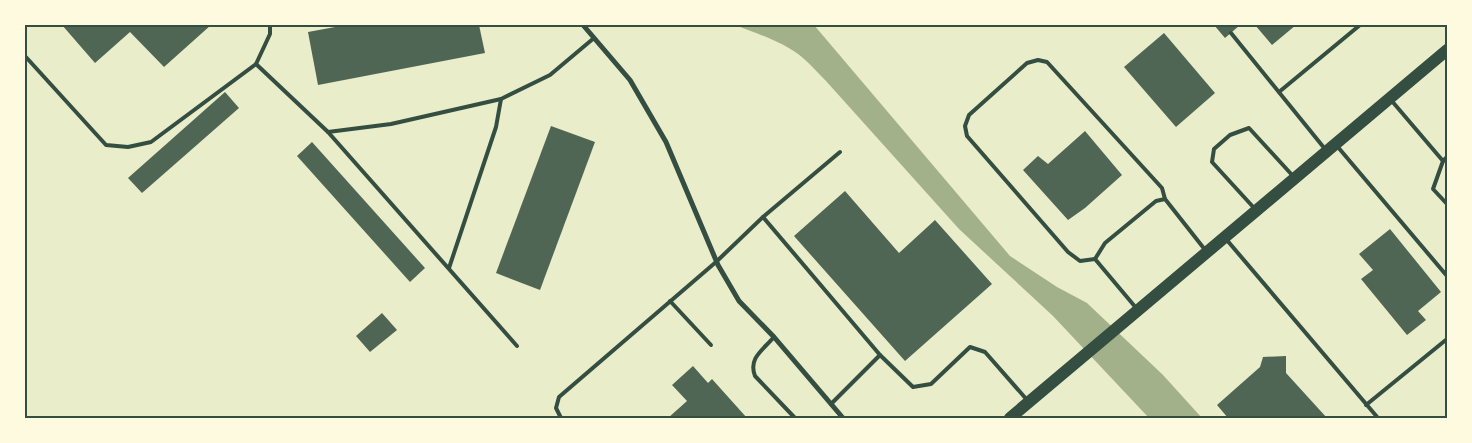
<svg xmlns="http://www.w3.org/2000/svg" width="1472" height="443" font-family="Inter,sans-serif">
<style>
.water{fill:#a3b18a}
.building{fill:#4f6655}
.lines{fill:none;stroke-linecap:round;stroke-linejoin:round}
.service{stroke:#344e41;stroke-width:4}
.minor{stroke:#344e41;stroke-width:5}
.primary{stroke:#344e41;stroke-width:12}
.neatline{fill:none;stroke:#344e41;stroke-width:2}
</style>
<rect width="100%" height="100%" fill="#e9edc9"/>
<path class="water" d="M735 25H814L1010 256 1057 287 1087 303 1163 375 1202 418H1149L1053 316 959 229 826 81C819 74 811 65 803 58 784 42 758 34 735 25Z"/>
<g class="building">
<path d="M62 25H211L164 67 130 32 95 63Z"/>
<path d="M346 25H479L485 53 318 85 308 32Z"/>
<path d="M1214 25H1240L1225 38Z"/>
<path d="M1255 25H1296L1272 45Z"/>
<path d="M1164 33 1215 93 1176 127 1124 67Z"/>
<path d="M225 92 239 108 142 193 128 178Z"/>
<path d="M551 126 595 142 540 290 496 273Z"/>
<path d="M1085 131 1122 175 1085 208 1068 220 1023 170 1038 156 1048 164Z"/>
<path d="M312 142 425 268 410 282 297 156Z"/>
<path d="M845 191 899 253 935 220 992 284 905 361 794 236Z"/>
<path d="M1390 229 1441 292 1418 311 1426 320 1407 335 1361 279 1373 270 1359 254Z"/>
<path d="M382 313 397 330 370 352 356 336Z"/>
<path d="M1286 356V373L1327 418H1228L1217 405 1260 367 1263 357Z"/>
<path d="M693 366 708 383 712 379 747 418H668L687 401 672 385Z"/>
</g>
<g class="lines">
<g class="service">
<path d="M1231 33 1325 149"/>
<path d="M25 56 106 145 128 147 151 142 256 64 270 34V25"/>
<path d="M256 64 328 132 391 124 501 99 550 75 594 38"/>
<path d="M1279 92 1360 25"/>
<path d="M1391 100 1443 161 1447 157"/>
<path d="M328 132 517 346"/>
<path d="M1337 146 1447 276"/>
<path d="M1443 161 1433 189 1447 204"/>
<path d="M1255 209 1212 162 1214 149 1230 135 1249 128 1293 176"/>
<path d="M763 217 840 152"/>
<path d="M1226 239 1378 418"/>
<path d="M1095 259 1080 261 1068 252 967 136 965 126 969 115 1027 63 1038 60 1047 62 1162 188 1165 199 1206 251"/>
<path d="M1095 259 1105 243 1156 201 1165 199"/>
<path d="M1095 259 1137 309"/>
<path d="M449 268 496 127 501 99"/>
<path d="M670 301 711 345"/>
<path d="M774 337C763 350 748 358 755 376L795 418"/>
<path d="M831 404 880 355 913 387 931 384 970 347 985 352 1028 401"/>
<path d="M1366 405 1447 339"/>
<path d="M561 418 556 408 559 397 716 262 763 217 880 355"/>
<path d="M1446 418 1447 417"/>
</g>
<path class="minor" d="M583 25 630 80 666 142 718 265 739 301 774 337 843 418"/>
<path class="primary" d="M1010 418 1447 50"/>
</g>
<rect width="1472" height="443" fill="none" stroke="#fefae0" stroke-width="52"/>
<rect x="26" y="26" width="1420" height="391" class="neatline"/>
</svg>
